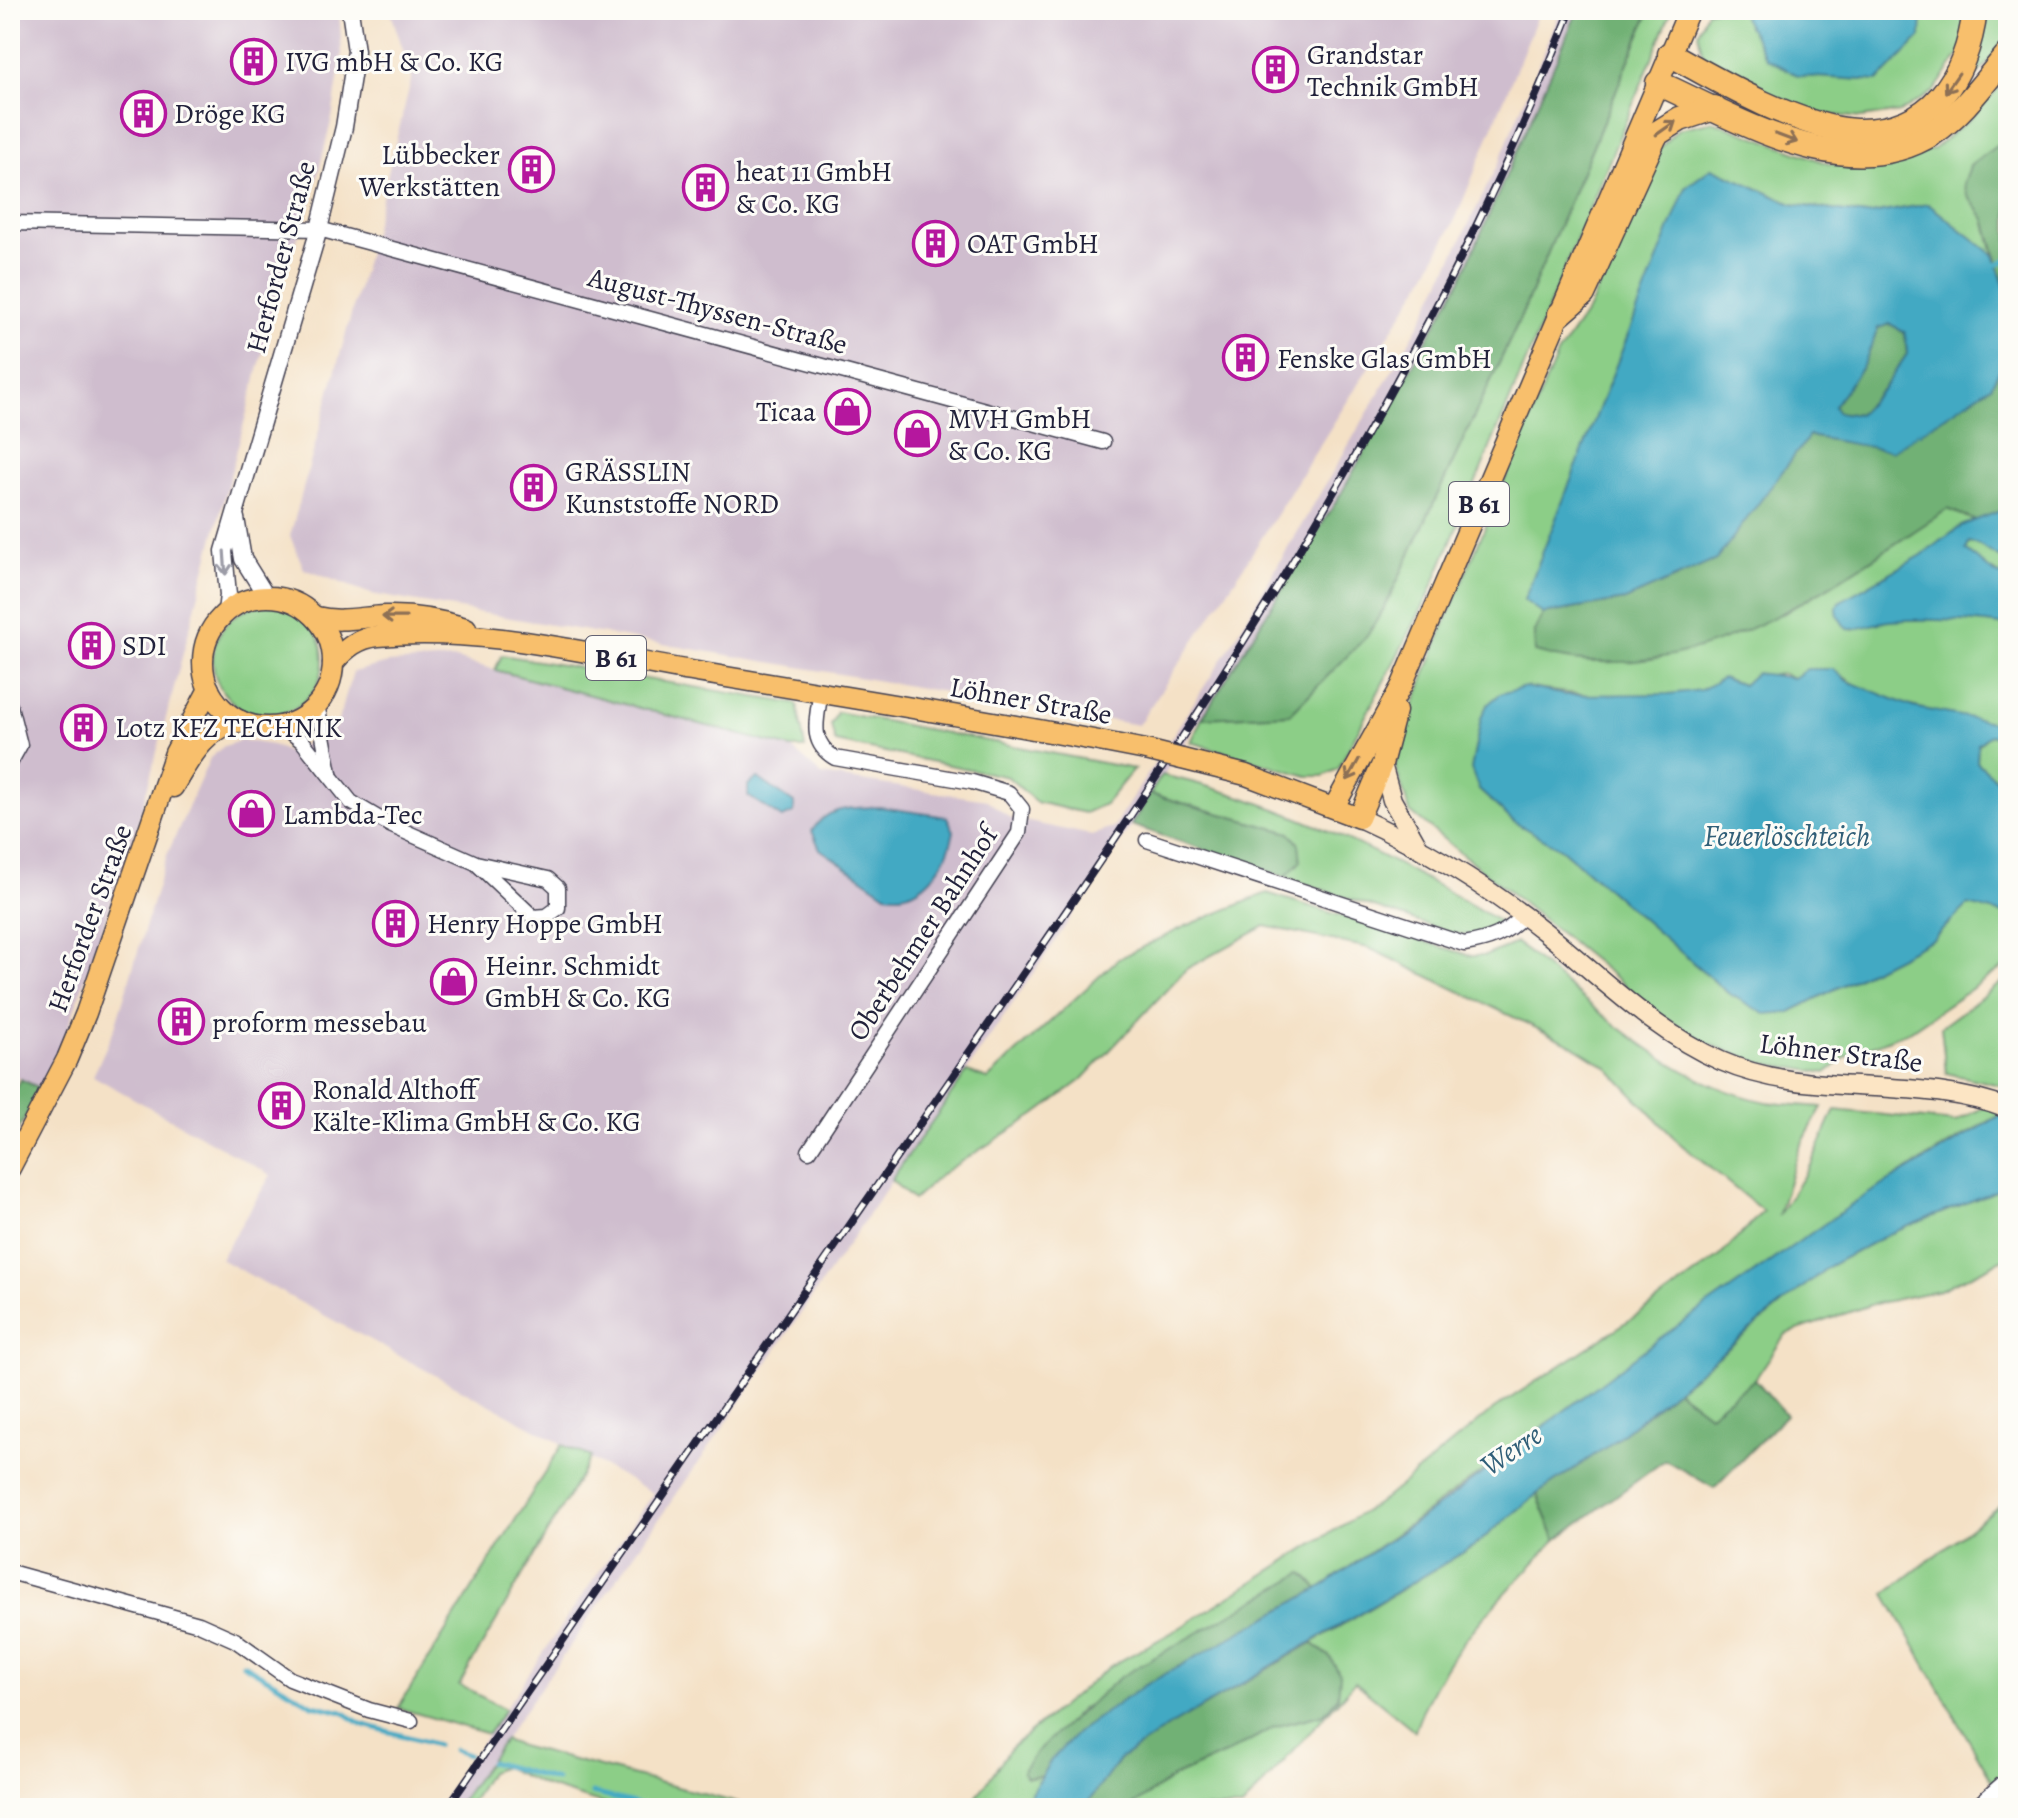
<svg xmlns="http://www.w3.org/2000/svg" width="2018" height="1818" font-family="Alegreya,serif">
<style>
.industrial{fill:#cfbdce}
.green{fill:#8cce87;stroke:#577861;stroke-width:2}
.forest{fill:#71b174;stroke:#4a6a58;stroke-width:2}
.water{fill:#43a9c3;stroke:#32667f;stroke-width:2;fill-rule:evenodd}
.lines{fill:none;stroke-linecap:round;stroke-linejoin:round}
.stream{stroke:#43a9c3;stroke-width:5}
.minor-casing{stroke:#423f50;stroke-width:17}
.tertiary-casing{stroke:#423f50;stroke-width:19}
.secondary-casing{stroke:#423f50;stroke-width:21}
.primary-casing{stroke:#423f50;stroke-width:23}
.motorway-casing{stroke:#423f50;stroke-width:27}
.minor{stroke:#fff;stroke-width:14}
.tertiary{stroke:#fff;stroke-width:16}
.secondary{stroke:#fce5c4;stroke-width:18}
.primary{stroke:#f8bf6c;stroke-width:20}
.motorway{stroke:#f8bf6c;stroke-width:24}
.rail-casing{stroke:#22223b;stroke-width:8}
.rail{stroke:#fdfcf7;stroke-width:5;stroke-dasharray:15;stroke-linecap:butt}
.primary-bridge-casing{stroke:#423f50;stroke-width:23;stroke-linecap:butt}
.primary-bridge{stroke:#f8bf6c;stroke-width:20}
.oneway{stroke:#8d7054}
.oneway2{stroke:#9c9ca7}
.labels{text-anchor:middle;stroke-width:6;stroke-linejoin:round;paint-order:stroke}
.shield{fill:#fdfcf7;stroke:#646373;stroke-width:2}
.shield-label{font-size:26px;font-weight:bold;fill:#22223b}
.poi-label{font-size:28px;fill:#22223b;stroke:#fdfcf7;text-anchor:start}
.street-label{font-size:28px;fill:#22223b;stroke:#fdfcf7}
.water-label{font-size:30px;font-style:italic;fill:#315f78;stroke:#fdfcf7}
</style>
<rect width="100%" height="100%" fill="#fdfcf7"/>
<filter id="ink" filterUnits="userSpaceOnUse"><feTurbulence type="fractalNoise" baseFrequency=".0125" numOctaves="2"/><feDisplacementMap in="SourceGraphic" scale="16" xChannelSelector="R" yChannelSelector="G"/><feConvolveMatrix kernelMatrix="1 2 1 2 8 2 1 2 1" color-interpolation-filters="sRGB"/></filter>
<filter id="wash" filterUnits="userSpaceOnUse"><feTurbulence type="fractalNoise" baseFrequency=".006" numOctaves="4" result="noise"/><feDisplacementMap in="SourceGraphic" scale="32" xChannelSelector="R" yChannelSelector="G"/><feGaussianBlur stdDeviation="1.8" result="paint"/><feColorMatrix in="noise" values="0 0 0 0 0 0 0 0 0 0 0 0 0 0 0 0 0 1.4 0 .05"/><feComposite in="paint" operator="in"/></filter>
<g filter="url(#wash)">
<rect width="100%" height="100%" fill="#f4e1c6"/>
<g class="industrial">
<path d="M10 10H339L342 54 332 118 311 202 282 280 137 827 66 1034 42 1089 10 1074Z"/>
<path d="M390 10H1540L1456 218 1421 284 1239 574 1138 725 371 594 304 569 290 536 364 268 412 77Z"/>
<path d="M1561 10H1578L1462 277 1342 492 1260 627 1056 940 711 1445 456 1808H437L653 1493 220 1259 271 1175 93 1076 115 1027 167 855 210 758 224 746 242 740 272 745 289 753 336 727 353 672 388 663 455 659 791 748 822 775 987 800 1010 818 1091 835 1113 828 1231 645 1422 320 1499 162Z"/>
</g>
<g class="green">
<path d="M1650 10H1672L1428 597 1338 769 1323 776H1307L1191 742 1202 718 1290 714 1367 636 1386 605 1522 314Z"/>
<path d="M1707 10H1746L1743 17 1922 15 1915 10H1969L1961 52 1934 91 1901 112 1861 118 1815 113 1727 74 1703 56 1698 33Z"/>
<path d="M1989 10H2008V39L1955 102 1978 60Z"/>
<path d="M2008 78V137L1970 166 1967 195 1985 219 1994 255 1928 204 1866 215 1792 204 1712 168 1524 600 1543 614 1534 632 1783 614 1948 509 1978 522 1963 525 1922 555 1839 602 1853 630C1900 610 1959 618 2008 626V725C1950 714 1880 708 1833 669L1794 678 1781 673 1743 685 1722 678C1715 682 1708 688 1700 690 1659 703 1569 695 1525 687L1479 790 1514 822 1562 849 1728 993 1790 1012 1933 939 1968 904 2008 915V964L1911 1030 1846 1057 1826 1073 1761 1063 1706 1043 1664 1017 1410 812 1395 766 1409 718 1445 623 1557 355 1590 307 1656 152 1678 129 1713 121 1829 164 1882 165 1933 149 1972 117Z"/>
<path d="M1968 543 1976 544 2008 562V578C1990 572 1979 563 1966 551Z"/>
<circle cx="268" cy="660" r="55"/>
<path d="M502 655 797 704 805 748H791L495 670Z"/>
<path d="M837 712 1134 769 1105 804 1085 813 1036 802 1008 777 835 742 831 725Z"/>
<path d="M1990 735 2008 740V790L1977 762 1978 745Z"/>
<path d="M1162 775C1282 801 1396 859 1500 922L1479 936 1451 933 1285 877 1301 861 1290 833 1150 794Z"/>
<path d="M1267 893 1471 956H1485L1516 943C1591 1003 1669 1083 1767 1102 1785 1105 1804 1105 1822 1107L1799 1149 1778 1216 1812 1162 1835 1110 1955 1122 2008 1095V1111C1917 1160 1833 1218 1749 1277 1604 1379 1464 1488 1318 1589L1303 1573 1081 1709 1022 1771 1026 1777 1041 1776 1022 1808H969L1010 1749 1109 1667 1173 1632 1384 1499 1494 1409 1654 1304 1720 1256 1763 1211 1678 1142 1607 1067 1572 1045 1369 948 1265 926 1186 969 1082 1080 1035 1115 943 1173 913 1200 891 1180 967 1072 988 1079 1118 959 1186 926Z"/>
<path d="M2008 978V1087L1946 1073 1941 1027Z"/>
<path d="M2008 1186V1257L1940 1290 1870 1305 1786 1334 1755 1379 1709 1414 1677 1390 1829 1266 1889 1234Z"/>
<path d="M562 1445 591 1457 459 1685 505 1709 488 1734 398 1708Z"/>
<path d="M1537 1494 1556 1540C1500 1599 1441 1653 1415 1731L1355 1682 1242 1808H1129L1175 1776 1227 1753 1274 1727 1324 1714 1330 1657 1312 1643 1474 1546Z"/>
<path d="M2008 1499V1772L1994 1784 1885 1594Z"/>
<path d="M504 1740 520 1746 757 1808H616L545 1786 504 1767 489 1772 468 1808H456Z"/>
</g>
<g class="forest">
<path d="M1578 10H1650L1522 314 1386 605 1367 636 1290 714 1202 718 1342 492 1462 277Z"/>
<path d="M2008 137V297L1985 219 1967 195 1964 184 1970 166Z"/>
<path d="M1890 324 1905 332 1907 354 1886 385 1858 415 1837 412 1834 406 1864 364 1878 328Z"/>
<path d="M2008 355V508L1978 522 1948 509C1826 588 1689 697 1535 652L1534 632 1543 614 1625 600 1715 560 1809 436 1892 450 1991 386Z"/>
<path d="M1150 794 1290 833 1299 844 1301 861 1285 877 1131 825Z"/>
<path d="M20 1079 42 1089 10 1144V1098Z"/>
<path d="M1755 1379 1786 1415 1714 1488 1665 1460 1556 1540 1537 1494 1606 1447 1677 1390 1709 1414Z"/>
<path d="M1303 1573 1318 1589 1142 1687 1051 1760 1041 1776 1026 1777 1022 1771 1041 1747 1120 1677Z"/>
<path d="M1312 1643 1330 1657 1340 1675 1338 1697 1324 1714 1274 1727 1227 1753 1175 1776 1129 1808H1084L1119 1760 1168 1727Z"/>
</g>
<g class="water">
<path d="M1746 10H1915L1922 15 1921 37 1878 81 1799 76 1766 58 1743 17Z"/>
<path d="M1712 168 1792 204 1866 215 1928 204 1994 255 2008 297V355L1991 386 1892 451 1809 436 1716 560 1625 600 1543 614 1524 600 1686 187ZM1890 324 1905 332 1907 354 1886 385 1858 415 1837 412 1834 406 1864 364 1878 328Z"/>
<path d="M2008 508V562L1976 544 1969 543 1966 550 1994 573 2008 578V626C1968 620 1929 618 1889 621 1875 622 1860 631 1847 629 1841 622 1833 611 1839 602L1922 555 1963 525Z"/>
<path d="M1807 669H1833L1847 681 1913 707 2008 725V740L1990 735 1978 744 1977 762 2008 790V915L1968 905 1933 939 1790 1012 1765 1014 1728 993 1562 849 1514 822 1479 790 1471 769 1481 718 1487 705 1500 694 1525 687 1566 695 1668 694 1701 690 1722 678 1743 685 1756 673 1794 678Z"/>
<path d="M758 778 794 803V813L782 818 748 796V785Z"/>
<path d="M880 807 947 817 954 831C948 863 923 902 886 894L820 849 812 831C827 805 854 808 880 807Z"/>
<path d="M2008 1111V1186L1889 1234 1829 1266 1606 1447 1537 1494 1474 1546 1168 1727 1119 1760 1084 1808H1022L1051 1760 1078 1732 1142 1687 1318 1589 1444 1502 1660 1338 1866 1195Z"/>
</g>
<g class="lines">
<g class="stream">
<path d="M1997 264 2008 259"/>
<path d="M243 1664 313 1705 343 1712 361 1724 437 1745"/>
<path d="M454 1750 468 1755"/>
<path d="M490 1762 556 1780"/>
<path d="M592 1793 654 1808"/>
</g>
</g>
</g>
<g filter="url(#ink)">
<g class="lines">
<defs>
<g id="minor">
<path d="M10 223 319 229 1103 442"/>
<path d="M317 704 330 773"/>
<path d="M10 706 20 745 10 763"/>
<path d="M282 725 302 741 351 802 390 825 476 863 548 879 558 888V908L547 916 533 917 476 863"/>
<path d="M1147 840 1464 944C1489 940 1506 934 1523 916"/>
<path d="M809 1151 1019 833 1022 809 1009 793 972 782 835 758C808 742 817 719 821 691"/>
<path d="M10 1572 199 1624 235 1640 290 1679 369 1710 411 1721"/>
<path d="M1975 1808 2008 1779"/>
</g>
<g id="tertiary">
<path d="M236 518 243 559 266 596"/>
<path d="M226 612 228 595 224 551 319 229 344 127 356 51 350 10"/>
</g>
<g id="secondary">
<path d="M1382 764 1392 800 1418 846"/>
<path d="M1359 818C1425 848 1488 887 1545 932 1602 978 1653 1031 1721 1061 1812 1101 1916 1073 2008 1109"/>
</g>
<g id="primary">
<circle cx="268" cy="662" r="65"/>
<path d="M316 617C341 623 361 617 385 616 413 615 440 620 466 628"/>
<path d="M333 663C346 648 358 638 378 636 482 626 589 654 691 671 843 697 995 720 1146 750"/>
<path d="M1182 759 1246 775 1359 818 1382 764 1396 711"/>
<path d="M173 787C191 757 205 728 241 721"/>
<path d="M1334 807 1402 685 1689 10"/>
<path d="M10 1168 67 1059 86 1013 175 753 209 689"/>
</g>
<g id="motorway">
<path d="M1670 54C1718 81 1801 129 1856 131 1932 133 1967 77 1975 10"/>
<path d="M1658 83C1738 119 1847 188 1933 133 1963 113 1985 81 2008 54"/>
<path d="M1560 314 1583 294 1656 134 1680 119 1714 108"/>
</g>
</defs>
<use href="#minor" class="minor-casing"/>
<use href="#tertiary" class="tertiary-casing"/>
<use href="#secondary" class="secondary-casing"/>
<use href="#primary" class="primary-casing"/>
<use href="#motorway" class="motorway-casing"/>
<use href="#minor" class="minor"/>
<use href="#tertiary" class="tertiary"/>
<use href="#secondary" class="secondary"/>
<use href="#primary" class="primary"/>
<use href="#motorway" class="motorway"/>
<defs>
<path id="rail" d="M447 1808C617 1562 787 1316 957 1070 1190 733 1421 393 1571 10"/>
</defs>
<use href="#rail" class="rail-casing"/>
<use href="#rail" class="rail"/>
<defs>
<path id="primary-bridge" d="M1146 750 1182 759"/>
</defs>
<use href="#primary-bridge" class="primary-bridge-casing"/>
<use href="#primary-bridge" class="primary-bridge"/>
</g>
<defs><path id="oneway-shaft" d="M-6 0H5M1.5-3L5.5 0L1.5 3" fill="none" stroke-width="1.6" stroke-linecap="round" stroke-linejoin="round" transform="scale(2)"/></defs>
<g class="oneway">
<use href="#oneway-shaft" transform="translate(1952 83) rotate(125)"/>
<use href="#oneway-shaft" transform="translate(1666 128) rotate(-35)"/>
<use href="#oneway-shaft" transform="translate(1786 138) rotate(21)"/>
<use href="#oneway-shaft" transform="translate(394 617) rotate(-179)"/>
<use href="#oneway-shaft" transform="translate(1353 770) rotate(119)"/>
</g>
<use class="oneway2" href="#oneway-shaft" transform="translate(225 563) rotate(86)"/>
</g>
<defs>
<symbol id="building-ring" viewBox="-11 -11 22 22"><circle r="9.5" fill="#fdfcf7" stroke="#b5179e" stroke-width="1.5"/><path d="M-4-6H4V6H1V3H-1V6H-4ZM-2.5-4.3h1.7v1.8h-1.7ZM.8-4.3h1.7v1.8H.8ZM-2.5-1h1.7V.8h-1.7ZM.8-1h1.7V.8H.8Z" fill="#b5179e"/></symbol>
<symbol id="shop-ring" viewBox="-11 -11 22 22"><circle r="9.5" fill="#fdfcf7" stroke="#b5179e" stroke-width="1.5"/><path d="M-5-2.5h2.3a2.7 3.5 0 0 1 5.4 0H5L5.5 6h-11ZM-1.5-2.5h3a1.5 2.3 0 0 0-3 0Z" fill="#b5179e"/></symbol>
</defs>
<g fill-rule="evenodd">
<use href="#building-ring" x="228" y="36" width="51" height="51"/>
<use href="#building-ring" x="1250" y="44" width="51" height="51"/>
<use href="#building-ring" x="118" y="88" width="51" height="51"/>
<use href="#building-ring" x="506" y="144" width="51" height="51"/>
<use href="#building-ring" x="680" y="162" width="51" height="51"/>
<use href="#building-ring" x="910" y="218" width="51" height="51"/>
<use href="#building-ring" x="1220" y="332" width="51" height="51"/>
<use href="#shop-ring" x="822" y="386" width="51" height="51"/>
<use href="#shop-ring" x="892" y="408" width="51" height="51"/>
<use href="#building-ring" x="508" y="462" width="51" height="51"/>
<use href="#building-ring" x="66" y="620" width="51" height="51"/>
<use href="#building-ring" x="58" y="702" width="51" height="51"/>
<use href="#shop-ring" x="226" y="788" width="51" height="51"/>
<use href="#building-ring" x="370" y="898" width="51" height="51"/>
<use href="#shop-ring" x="428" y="956" width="51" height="51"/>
<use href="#building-ring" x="156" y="996" width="51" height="51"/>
<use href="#building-ring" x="256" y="1080" width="51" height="51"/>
</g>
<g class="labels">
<g class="shield">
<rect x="1449" y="482" width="60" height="44" rx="6"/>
<rect x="586" y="636" width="60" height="44" rx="6"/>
</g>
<g class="shield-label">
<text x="1479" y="513">B 61</text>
<text x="616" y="667">B 61</text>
</g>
<g class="poi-label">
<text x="1307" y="64">Grandstar<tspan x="1307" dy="32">Technik GmbH</tspan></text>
<text x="285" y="71">IVG mbH &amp; Co. KG</text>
<text x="174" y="123">Dröge KG</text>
<text x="500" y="164" text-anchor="end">Lübbecker<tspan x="500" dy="32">Werkstätten</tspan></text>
<text x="736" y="181">heat 11 GmbH<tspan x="736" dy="32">&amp; Co. KG</tspan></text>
<text x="967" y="253">OAT GmbH</text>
<text x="1277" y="368">Fenske Glas GmbH</text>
<text x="816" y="421" text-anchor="end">Ticaa</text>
<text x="948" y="428">MVH GmbH<tspan x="948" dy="32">&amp; Co. KG</tspan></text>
<text x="565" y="481">GRÄSSLIN<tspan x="565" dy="32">Kunststoffe NORD</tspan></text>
<text x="122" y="655">SDI</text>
<text x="115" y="737">Lotz KFZ TECHNIK</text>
<text x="283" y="824">Lambda-Tec</text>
<text x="427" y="933">Henry Hoppe GmbH</text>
<text x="485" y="975">Heinr. Schmidt<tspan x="485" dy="32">GmbH &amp; Co. KG</tspan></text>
<text x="212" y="1032">proform messebau</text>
<text x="312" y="1099">Ronald Althoff<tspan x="312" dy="32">Kälte-Klima GmbH &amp; Co. KG</tspan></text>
</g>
<g class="street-label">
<text transform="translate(280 257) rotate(-75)" y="10">Herforder Straße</text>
<text transform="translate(718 310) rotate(15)" y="10">August-Thyssen-Straße</text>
<text transform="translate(1031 700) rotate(10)" y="10">Löhner Straße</text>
<text transform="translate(89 918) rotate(-70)" y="10">Herforder Straße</text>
<text transform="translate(922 933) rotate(-57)" y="10">Oberbehmer Bahnhof</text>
<text transform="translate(1841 1052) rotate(7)" y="10">Löhner Straße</text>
</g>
<g class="water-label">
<text x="1787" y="846">Feuerlöschteich</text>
<text transform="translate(1511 1450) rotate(-34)" y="10">Werre</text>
</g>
</g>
<rect width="2018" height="1818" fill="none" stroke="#fdfcf7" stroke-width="40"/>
</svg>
